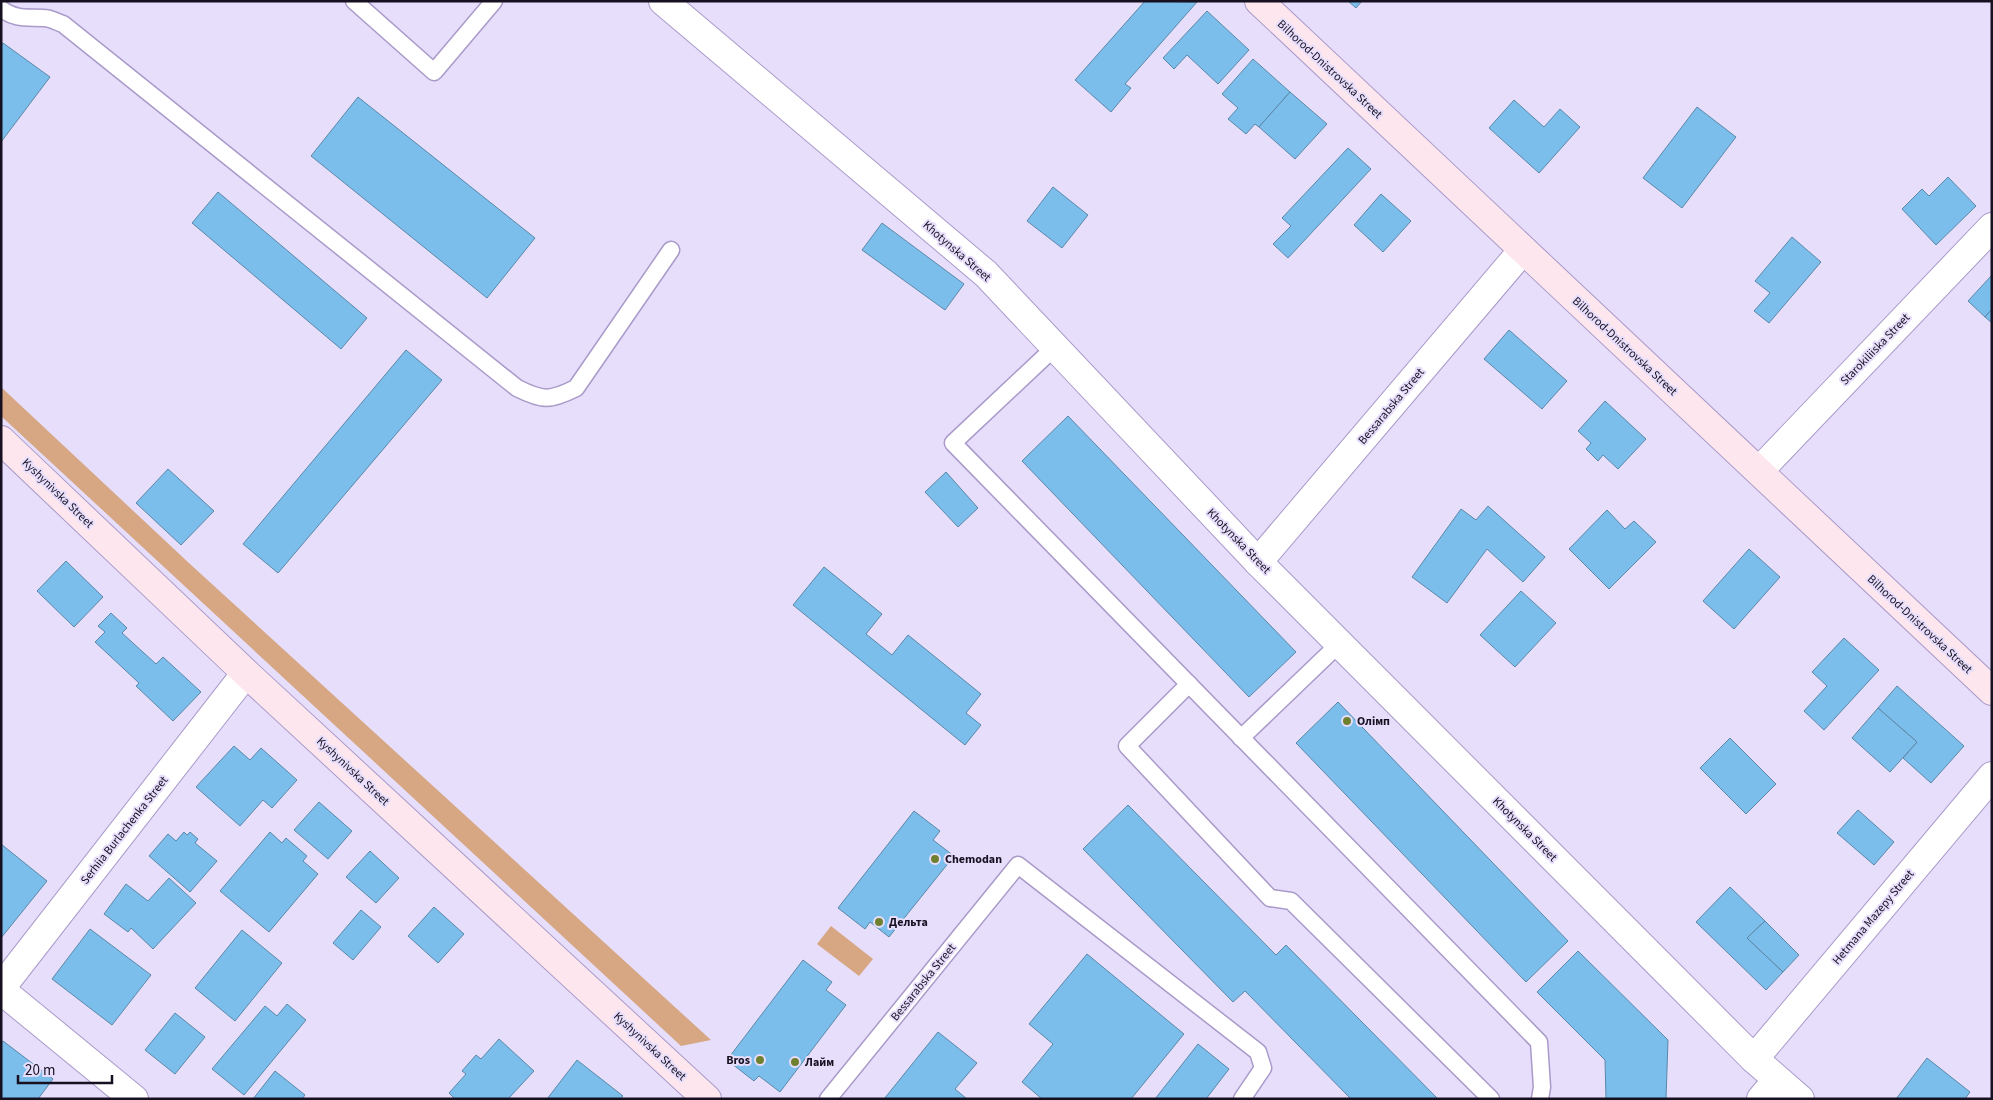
<svg xmlns="http://www.w3.org/2000/svg" width="1993" height="1100" font-family="'Source Sans 3',sans-serif">
<style>
.green{fill:#d6a782}
.building{fill:#7bbdeb;stroke:#5b88a8}
.lines{fill:none;stroke-linecap:round;stroke-linejoin:round}
.lane-casing{stroke:#a99ac9;stroke-width:19}
.street-casing{stroke:#a99ac9;stroke-width:30}
.secondary-casing{stroke:#a99ac9;stroke-width:30}
.lane{stroke:#fff;stroke-width:16}
.street{stroke:#fff;stroke-width:28}
.secondary{stroke:#fde6ed;stroke-width:28}
.poi-dot{fill:#6f802e;stroke:#e7defc;stroke-width:2}
.labels{text-anchor:middle;stroke-width:4;stroke-linejoin:round;paint-order:stroke}
.street-label{font-size:12px;fill:#171021;stroke:#e7defc}
.poi-label{font-size:12px;font-weight:bold;fill:#171021;stroke:#e7defc;text-anchor:start}
</style>
<rect width="100%" height="100%" fill="#e7defc"/>
<g class="green">
<path d="M1 387 190 564 711 1040 681 1046 1 416Z"/>
<path d="M831 926 873 959 859 976 817 944Z"/>
</g>
<g class="building">
<path d="M1145 1 1197 2 1125 84 1131 88 1111 112 1075 80Z"/>
<path d="M1348 1H1362L1356 8Z"/>
<path d="M1207 11 1249 50 1218 84 1187 55 1174 69 1163 58Z"/>
<path d="M3 43 50 77 1 142V46Z"/>
<path d="M1253 59 1290 92 1259 127 1255 124 1246 134 1228 119 1238 108 1222 94Z"/>
<path d="M1290 92 1327 124 1295 159 1259 127Z"/>
<path d="M358 97 535 238 487 298 311 156Z"/>
<path d="M1514 100 1544 127 1560 109 1580 127 1539 173 1489 128Z"/>
<path d="M1697 107 1736 137 1682 208 1643 178Z"/>
<path d="M1348 148 1371 169 1288 258 1273 244 1291 226 1282 218Z"/>
<path d="M1948 177 1976 206 1936 245 1902 209 1922 189 1929 196Z"/>
<path d="M1053 187 1088 215 1062 248 1027 221Z"/>
<path d="M218 192 367 318 341 349 192 223Z"/>
<path d="M1381 194 1411 221 1383 252 1354 225Z"/>
<path d="M882 223 964 284 945 310 862 250Z"/>
<path d="M1792 237 1821 262 1769 323 1754 311 1770 293 1755 281Z"/>
<path d="M1992 275V309L1985 317 1968 301Z"/>
<path d="M1992 309V323L1985 317Z"/>
<path d="M1509 330 1567 381 1542 409 1484 359Z"/>
<path d="M406 350 442 380 278 573 243 544Z"/>
<path d="M1605 401 1646 439 1618 469 1603 455 1598 461 1586 449 1591 443 1578 431Z"/>
<path d="M1068 416 1296 652 1249 697 1022 461Z"/>
<path d="M168 469 214 511 181 545 136 503Z"/>
<path d="M946 472 978 508 958 527 925 492Z"/>
<path d="M1488 506 1545 557 1523 582 1487 549 1447 603 1412 577 1461 509 1476 520Z"/>
<path d="M1607 510 1625 529 1634 521 1656 542 1609 589 1569 549Z"/>
<path d="M1749 549 1780 577 1734 629 1703 601Z"/>
<path d="M66 561 103 597 74 627 37 591Z"/>
<path d="M824 567 882 614 866 634 892 655 908 635 981 694 966 713 981 725 965 745 793 605Z"/>
<path d="M1521 591 1556 623 1515 667 1480 635Z"/>
<path d="M111 613 127 628 122 633 156 664 163 657 201 692 173 721 136 686 139 683 95 642 105 632 98 626Z"/>
<path d="M1844 638 1879 670 1824 730 1804 711 1827 686 1812 672Z"/>
<path d="M1897 686 1964 746 1931 783 1903 758 1917 742 1878 708Z"/>
<path d="M1338 702 1568 941 1526 982 1296 743Z"/>
<path d="M1878 708 1917 742 1890 772 1852 738Z"/>
<path d="M1730 738 1776 784 1746 814 1700 768Z"/>
<path d="M234 746 250 760 261 748 297 780 272 808 263 800 240 826 196 787Z"/>
<path d="M319 802 352 831 328 859 294 830Z"/>
<path d="M1128 805 1276 955 1286 945 1438 1099H1351L1245 991 1233 1002 1083 849Z"/>
<path d="M1858 810 1894 842 1874 865 1837 833Z"/>
<path d="M914 811 940 831 933 840 954 856 889 937 870 922 865 929 838 908Z"/>
<path d="M184 832 187 835 190 832 198 839 195 843 217 861 190 892 149 856 168 834 176 841Z"/>
<path d="M270 832 282 843 286 838 307 856 303 861 318 874 269 932 220 891Z"/>
<path d="M1 844 47 881 1 938Z"/>
<path d="M370 851 399 878 376 903 346 877Z"/>
<path d="M169 878 196 903 153 949 131 928 128 932 104 914 126 884 148 901Z"/>
<path d="M1730 887 1765 921 1747 938 1783 972 1766 990 1696 922Z"/>
<path d="M434 907 464 934 438 963 408 936Z"/>
<path d="M361 910 381 927 353 960 333 943Z"/>
<path d="M1765 921 1799 955 1783 972 1747 938Z"/>
<path d="M90 929 151 975 112 1025 52 979Z"/>
<path d="M242 930 282 963 235 1021 195 988Z"/>
<path d="M1578 951 1668 1040 1666 1099H1606L1605 1060 1537 992Z"/>
<path d="M1087 954 1184 1034 1131 1099H1042L1022 1082 1053 1044 1029 1024Z"/>
<path d="M803 960 832 982 826 990 846 1005 780 1092 759 1076 754 1081 727 1060Z"/>
<path d="M287 1004 306 1020 244 1095 212 1069 265 1006 277 1016Z"/>
<path d="M175 1013 205 1037 175 1074 145 1050Z"/>
<path d="M938 1032 977 1063 955 1089 967 1099H884Z"/>
<path d="M499 1039 534 1071 508 1099H455L449 1093 466 1074 462 1071 476 1055 481 1059Z"/>
<path d="M3 1041 53 1079 38 1099H1V1044Z"/>
<path d="M1198 1044 1229 1069 1206 1099H1155Z"/>
<path d="M1927 1058 1970 1092 1965 1099H1896Z"/>
<path d="M577 1060 623 1096 620 1099H547Z"/>
<path d="M275 1071 305 1095 302 1099H253Z"/>
</g>
<g class="lines">
<defs>
<g id="lane">
<path d="M354 1 434 72 494 1"/>
<path d="M1 9C17 20 26 17 44 18 50 18 57 22 63 24L517 388C543 401 550 401 576 388L671 250"/>
<path d="M1055 347 953 443 1539 1042 1542 1087 1540 1099"/>
<path d="M1189 684 1127 746 1270 898 1291 901 1491 1099"/>
<path d="M1241 738 1340 643"/>
<path d="M828 1099 1018 865 1258 1052 1263 1068 1242 1099"/>
</g>
<g id="street">
<path d="M663 1 986 274 1258 562 1754 1059 1800 1099"/>
<path d="M1759 471 1992 227"/>
<path d="M1258 562 1523 250"/>
<path d="M1 988 246 673"/>
<path d="M1 990 134 1099"/>
<path d="M1754 1059 1992 776"/>
<path d="M1761 1099 1777 1080"/>
</g>
<g id="secondary">
<path d="M1259 1 1992 691"/>
<path d="M1 440 246 673 707 1099"/>
</g>
</defs>
<use href="#lane" class="lane-casing"/>
<use href="#street" class="street-casing"/>
<use href="#secondary" class="secondary-casing"/>
<use href="#lane" class="lane"/>
<use href="#street" class="street"/>
<use href="#secondary" class="secondary"/>
</g>
<g class="poi-dot">
<circle cx="1347" cy="721" r="5"/>
<circle cx="935" cy="859" r="5"/>
<circle cx="879" cy="922" r="5"/>
<circle cx="760" cy="1060" r="5"/>
<circle cx="795" cy="1062" r="5"/>
</g>
<g class="labels">
<g class="street-label">
<text transform="translate(1330 69) rotate(43)" y="4">Bilhorod-Dnistrovska Street</text>
<text transform="translate(957 251) rotate(41)" y="4">Khotynska Street</text>
<text transform="translate(1625 346) rotate(43)" y="4">Bilhorod-Dnistrovska Street</text>
<text transform="translate(1875 349) rotate(-46)" y="4">Starokiliiska Street</text>
<text transform="translate(1391 406) rotate(-50)" y="4">Bessarabska Street</text>
<text transform="translate(58 493) rotate(44)" y="4">Kyshynivska Street</text>
<text transform="translate(1239 541) rotate(46)" y="4">Khotynska Street</text>
<text transform="translate(1920 624) rotate(43)" y="4">Bilhorod-Dnistrovska Street</text>
<text transform="translate(353 771) rotate(43)" y="4">Kyshynivska Street</text>
<text transform="translate(1525 829) rotate(45)" y="4">Khotynska Street</text>
<text transform="translate(124 830) rotate(-52)" y="4">Serhiia Burlachenka Street</text>
<text transform="translate(1873 917) rotate(-50)" y="4">Hetmana Mazepy Street</text>
<text transform="translate(923 982) rotate(-51)" y="4">Bessarabska Street</text>
<text transform="translate(650 1046) rotate(43)" y="4">Kyshynivska Street</text>
</g>
<g class="poi-label">
<text x="1357" y="725">Олімп</text>
<text x="945" y="863">Chemodan</text>
<text x="889" y="926">Дельта</text>
<text x="750" y="1064" text-anchor="end">Bros</text>
<text x="805" y="1066">Лайм</text>
</g>
</g>
<rect width="1993" height="1100" fill="none" stroke="#171021" stroke-width="5"/>
<path d="M18 1075v8h94v-8" fill="none" stroke="#171021" stroke-width="2.5"/>
<text x="25" y="1075" font-size="15" fill="#171021" stroke="#e7defc" stroke-width="4" paint-order="stroke">20 m</text>
</svg>
